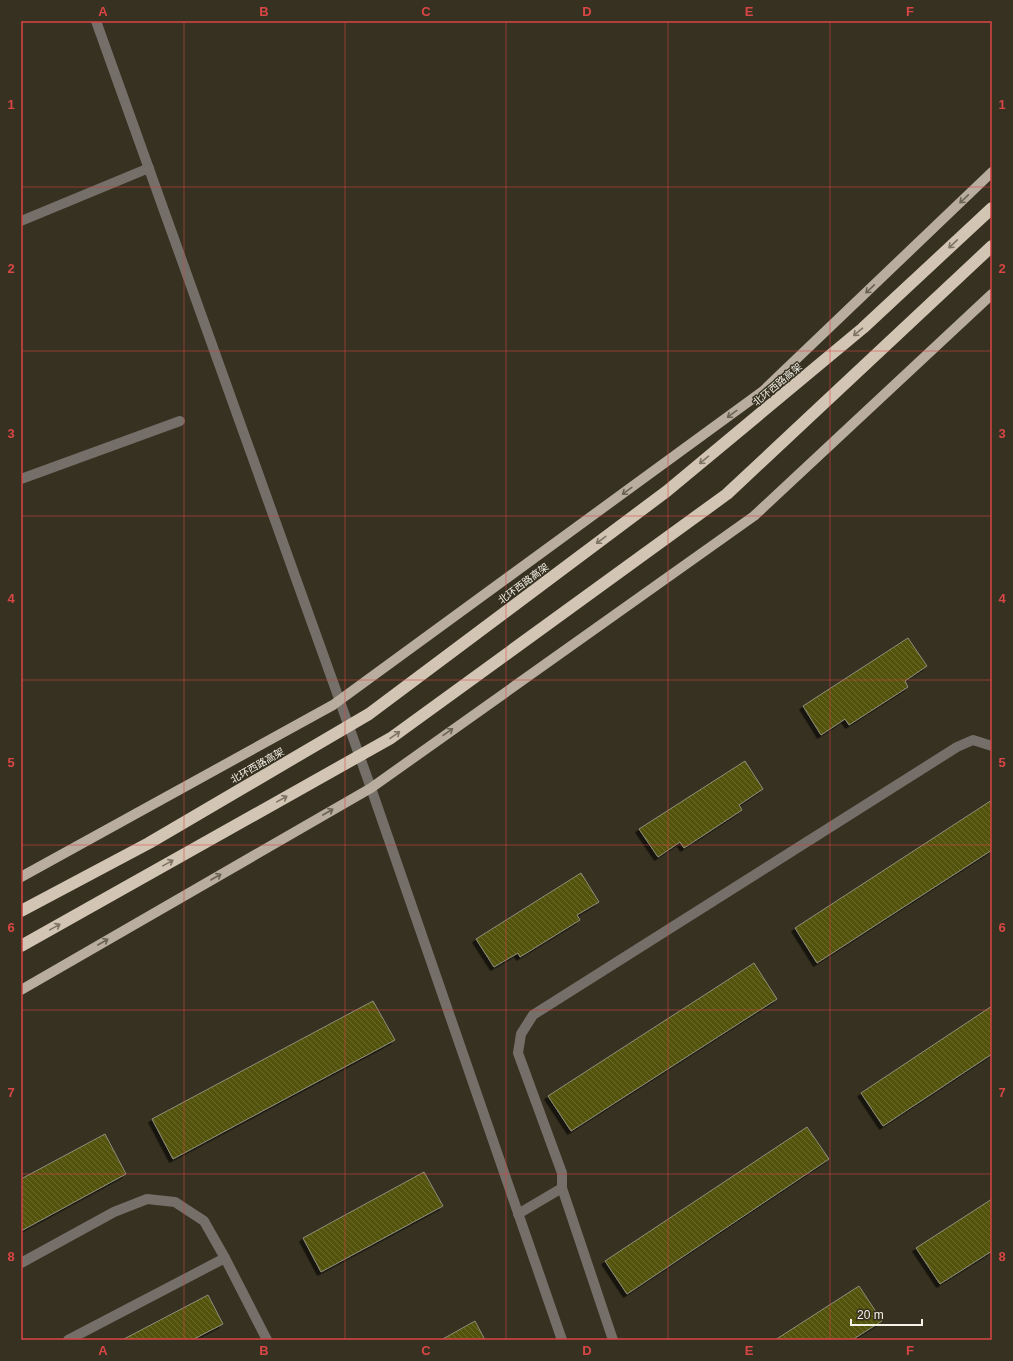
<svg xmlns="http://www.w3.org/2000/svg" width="1013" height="1361" font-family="Arial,'Noto Sans SC',sans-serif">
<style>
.building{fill:url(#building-back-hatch);stroke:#8d8e7b;filter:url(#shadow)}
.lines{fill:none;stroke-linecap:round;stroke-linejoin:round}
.minor{stroke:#756f69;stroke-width:10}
.major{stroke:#b9ad9f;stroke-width:10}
.highway{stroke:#d3c5b4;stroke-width:12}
.oneway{stroke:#6a6353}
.oneway2{stroke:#7d7463}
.grid{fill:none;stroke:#da4645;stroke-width:1;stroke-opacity:0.55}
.labels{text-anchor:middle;stroke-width:3;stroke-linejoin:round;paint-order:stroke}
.street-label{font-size:10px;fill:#f4f1e7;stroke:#363121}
.neatline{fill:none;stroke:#da4645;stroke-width:1.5}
.grid-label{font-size:13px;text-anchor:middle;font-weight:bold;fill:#da4645}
</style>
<defs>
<pattern id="building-back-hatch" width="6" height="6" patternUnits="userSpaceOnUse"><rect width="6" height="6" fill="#535308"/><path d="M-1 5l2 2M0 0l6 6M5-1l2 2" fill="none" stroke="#6c6c2c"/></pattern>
<filter id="shadow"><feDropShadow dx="-3.5" dy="3.5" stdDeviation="0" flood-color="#0009"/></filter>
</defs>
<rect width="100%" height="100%" fill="#363121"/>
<g class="building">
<path d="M908 638 927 666 905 681 908 687 849 725 845 719 821 735 803 706Z"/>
<path d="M745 761 763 789 739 805 742 810 684 848 680 842 658 857 639 829Z"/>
<path d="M992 800V850L817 963 795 928Z"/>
<path d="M581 873 599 902 577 915 580 920 520 957 518 953 494 967 476 939Z"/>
<path d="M754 963 777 999 571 1131 548 1096Z"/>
<path d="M373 1001 395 1040 173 1159 152 1119Z"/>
<path d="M992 1006V1054L883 1126 861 1093Z"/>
<path d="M807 1127 829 1159 627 1294 605 1261Z"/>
<path d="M105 1134 126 1174 21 1231V1179Z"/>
<path d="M424 1172 443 1206 321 1272 303 1238Z"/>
<path d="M992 1199V1251L940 1284 916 1248Z"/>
<path d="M859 1286 882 1321 852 1340H775Z"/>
<path d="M208 1295 223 1324 192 1340H122Z"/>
<path d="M475 1321 485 1340H441Z"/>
</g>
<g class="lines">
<g class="minor">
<path d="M96 21 371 788 562 1340"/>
<path d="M21 221 149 168"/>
<path d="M21 479 180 421"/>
<path d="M518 1214 562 1188"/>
<path d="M21 1263 114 1212 147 1199 175 1202 204 1221 225 1258 267 1340"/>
<path d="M68 1340 225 1258"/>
<path d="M613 1340 562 1188V1173L518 1053 521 1034 533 1015 957 747 973 740 992 746"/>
</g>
<g class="major">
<path d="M21 877 333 705 763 391 992 172"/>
<path d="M21 990 371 788 754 516 992 294"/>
</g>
<g class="highway">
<path d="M21 911 149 843 369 714 667 491 863 328 992 208"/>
<path d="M21 946 391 738 727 494 992 246"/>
</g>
</g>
<defs><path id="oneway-shaft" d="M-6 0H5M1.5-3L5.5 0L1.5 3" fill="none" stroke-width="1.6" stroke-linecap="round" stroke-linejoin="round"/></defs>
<g class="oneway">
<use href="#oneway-shaft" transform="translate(964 199) rotate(136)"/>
<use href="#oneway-shaft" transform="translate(870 289) rotate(136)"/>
<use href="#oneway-shaft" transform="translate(732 414) rotate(144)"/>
<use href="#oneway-shaft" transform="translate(627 491) rotate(144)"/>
<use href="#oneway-shaft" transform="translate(448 732) rotate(-35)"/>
<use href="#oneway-shaft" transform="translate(328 812) rotate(-30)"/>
<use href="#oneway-shaft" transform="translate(216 877) rotate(-30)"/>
<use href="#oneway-shaft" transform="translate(103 942) rotate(-30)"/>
</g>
<g class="oneway2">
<use href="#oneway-shaft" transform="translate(953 244) rotate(137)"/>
<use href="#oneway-shaft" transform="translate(858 332) rotate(140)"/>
<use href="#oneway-shaft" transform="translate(704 460) rotate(140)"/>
<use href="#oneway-shaft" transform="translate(601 540) rotate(143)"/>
<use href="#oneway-shaft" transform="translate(395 735) rotate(-35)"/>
<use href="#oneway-shaft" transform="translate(282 799) rotate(-29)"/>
<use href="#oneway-shaft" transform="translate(168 863) rotate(-29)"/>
<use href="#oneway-shaft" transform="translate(55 927) rotate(-29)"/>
</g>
<path class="grid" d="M184 21V1340M345 21V1340M506 21V1340M668 21V1340M830 21V1340M21 187H992M21 351H992M21 516H992M21 680H992M21 845H992M21 1010H992M21 1174H992"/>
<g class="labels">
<g class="street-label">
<text transform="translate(777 384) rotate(-40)" y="4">北环西路高架</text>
<text transform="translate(523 583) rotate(-37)" y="4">北环西路高架</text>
<text transform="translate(257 765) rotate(-30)" y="4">北环西路高架</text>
</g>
</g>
<rect width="1013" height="1361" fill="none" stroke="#363121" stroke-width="44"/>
<path d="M851 1319v6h71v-6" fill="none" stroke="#f4f1e7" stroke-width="2"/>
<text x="857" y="1319" font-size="12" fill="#f4f1e7" stroke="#363121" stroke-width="3" paint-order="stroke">20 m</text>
<rect x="22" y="22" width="969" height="1317" class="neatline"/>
<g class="grid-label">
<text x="103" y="16">A</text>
<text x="264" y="16">B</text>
<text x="426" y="16">C</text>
<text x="587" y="16">D</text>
<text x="749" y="16">E</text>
<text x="910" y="16">F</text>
<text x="11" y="109">1</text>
<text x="1002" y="109">1</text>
<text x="11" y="273">2</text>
<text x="1002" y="273">2</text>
<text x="11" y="438">3</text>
<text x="1002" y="438">3</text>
<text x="11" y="603">4</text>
<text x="1002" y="603">4</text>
<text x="11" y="767">5</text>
<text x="1002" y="767">5</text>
<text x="11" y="932">6</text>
<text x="1002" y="932">6</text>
<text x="11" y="1097">7</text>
<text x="1002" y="1097">7</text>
<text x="11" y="1261">8</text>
<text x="1002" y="1261">8</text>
<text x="103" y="1355">A</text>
<text x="264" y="1355">B</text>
<text x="426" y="1355">C</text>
<text x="587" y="1355">D</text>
<text x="749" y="1355">E</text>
<text x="910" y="1355">F</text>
</g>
</svg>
